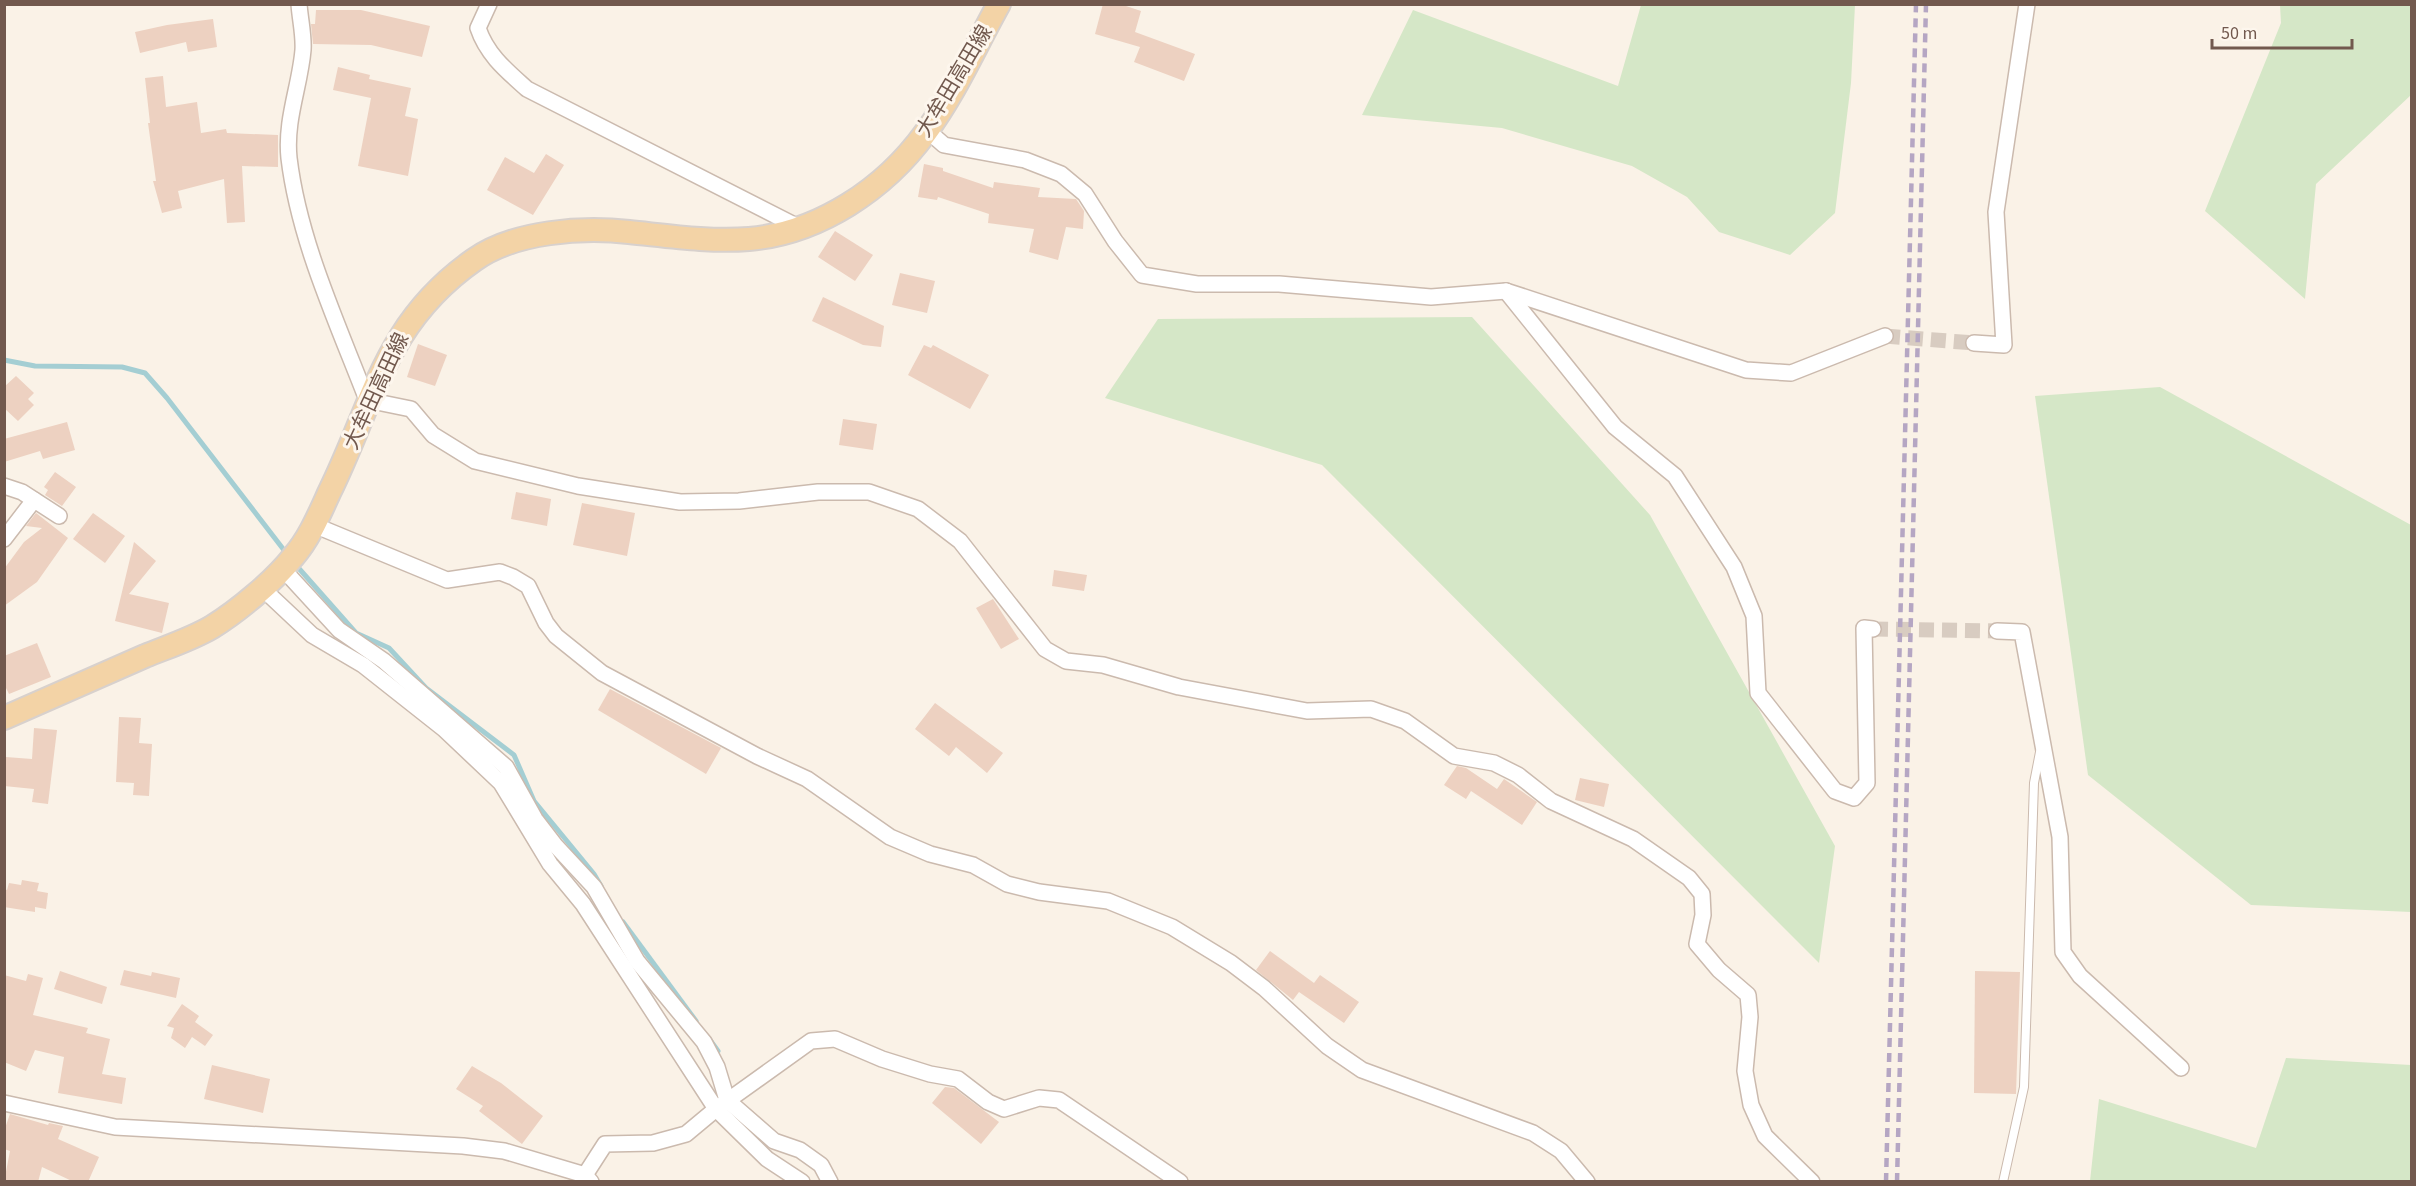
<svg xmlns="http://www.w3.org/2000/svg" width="2416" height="1186" font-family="'Source Sans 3','Noto Sans JP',sans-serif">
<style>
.green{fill:#d5e7c7}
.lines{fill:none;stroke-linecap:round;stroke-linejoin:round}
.stream{stroke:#a4ced3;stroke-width:5}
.building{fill:#edd1c1}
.minor-tunnel{stroke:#d8ccc1;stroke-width:15;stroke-dasharray:15 8;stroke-linecap:butt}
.service-casing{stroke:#cbbaae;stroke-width:10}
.minor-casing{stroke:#cbbaae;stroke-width:18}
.primary-casing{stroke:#d8d1cd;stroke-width:26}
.service{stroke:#fff;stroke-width:8}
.minor{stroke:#fff;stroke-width:15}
.primary{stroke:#f3d3a6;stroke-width:22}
.rail{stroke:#b5a6c3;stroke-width:4.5;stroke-dasharray:9 6;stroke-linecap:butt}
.labels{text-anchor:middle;stroke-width:6;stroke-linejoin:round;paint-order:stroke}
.street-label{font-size:21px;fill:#72594e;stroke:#fdf6ed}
</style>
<rect width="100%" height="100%" fill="#faf2e7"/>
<g class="green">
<path d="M1641 5H1855L1851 83 1835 213 1790 255 1719 232 1687 197 1632 166 1502 128 1362 115 1413 10 1618 86Z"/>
<path d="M2280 5H2411V95L2316 184 2305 299 2205 211 2281 23Z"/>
<path d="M1472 317 1650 515 1835 846 1819 963 1322 465 1105 398 1158 319Z"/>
<path d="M2160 387 2411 525V912L2251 905 2088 775 2035 396Z"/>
<path d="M2286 1058 2411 1065V1181H2090L2099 1099 2256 1148Z"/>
</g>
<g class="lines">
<g class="stream">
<path d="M4 360 35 366 122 367 145 373 167 398 287 554"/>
<path d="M295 564 356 633 389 648 426 688 514 755 534 801 594 874 601 886"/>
<path d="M623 922 696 1021"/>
<path d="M710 1040 718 1051"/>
</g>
</g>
<g class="building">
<path d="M1103 4H1120L1141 11 1135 32 1195 54 1184 81 1134 62 1140 47 1095 34Z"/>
<path d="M316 10H361L430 26 422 57 371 45 313 44 311 24H315Z"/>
<path d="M213 19 217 47 188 52 186 42 140 53 135 32 167 25Z"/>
<path d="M338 67 370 75 369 79 411 88 405 116 418 119 408 176 358 166 371 98 333 90Z"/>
<path d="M163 76 166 107 197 102 201 133 226 129 227 133 278 135V167L242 166 245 222 227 223 224 179 178 191 182 208 162 213 153 181H156L148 123H150L145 78Z"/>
<path d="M546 154 564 165 533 215 487 190 505 157 534 173Z"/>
<path d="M924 164 943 168V171L993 188 994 182 1040 188 1038 197 1076 199 1084 211 1083 229 1066 227 1058 260 1029 252 1034 229 988 223 989 214 938 197 937 200 918 197Z"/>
<path d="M835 231 873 255 855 281 818 257Z"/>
<path d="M900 273 935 281 927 313 892 305Z"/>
<path d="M823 297 884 326 881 347 863 345 812 321Z"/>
<path d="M418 344 447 355 435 386 407 377Z"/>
<path d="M924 345 931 348 933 345 989 375 970 409 908 375Z"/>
<path d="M16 376 34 393 28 399 34 405 18 421 4 408V387Z"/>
<path d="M843 419 877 424 873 450 839 445Z"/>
<path d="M67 422 75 450 43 459 40 451 4 462V439Z"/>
<path d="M55 472 76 487 62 506 45 495 48 490 44 487Z"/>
<path d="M516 492 551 499 547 526 511 519Z"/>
<path d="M582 503 635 513 627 556 573 545Z"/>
<path d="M36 513 68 538 37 582 4 606V569L24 542 42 528 26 526Z"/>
<path d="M93 513 125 536 105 563 73 539Z"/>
<path d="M134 542 156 561 129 594 169 603 162 633 115 621Z"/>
<path d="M1054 570 1087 575 1084 591 1052 586Z"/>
<path d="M993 599 1019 639 1001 649 976 608Z"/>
<path d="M37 643 51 677 9 694 4 684V656Z"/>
<path d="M610 689 721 748 706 774 598 710Z"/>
<path d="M935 703 1003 753 987 773 956 747 949 756 915 729Z"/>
<path d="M119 717 141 718 139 743 152 744 149 796 133 795 134 783 116 782Z"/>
<path d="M34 728 57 730 48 804 32 802 34 789 4 786 6 757 32 759Z"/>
<path d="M1457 766 1466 768 1497 789 1504 779 1537 802 1522 825 1471 791 1466 799 1444 785Z"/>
<path d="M1580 778 1609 784 1604 807 1575 800Z"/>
<path d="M22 880 39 883 37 891 48 893 46 909 35 907V912L4 907V889L7 890 9 883 21 885Z"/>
<path d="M1270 951 1314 983 1320 975 1359 1002 1344 1023 1299 992 1293 1000 1256 970Z"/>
<path d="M124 970 151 976 152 972 180 978 176 998 120 985Z"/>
<path d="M60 971 107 987 102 1004 54 989Z"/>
<path d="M1975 971 2020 972 2016 1094 1974 1093Z"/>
<path d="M28 974 43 978 33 1015 88 1028 86 1033 110 1039 102 1074 126 1078 122 1104 58 1093 64 1057 35 1050 26 1071 4 1062V975L26 981Z"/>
<path d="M182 1004 199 1016 195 1022 213 1035 205 1046 192 1037 185 1048 171 1038 174 1028 167 1026Z"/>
<path d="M212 1065 270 1079 263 1113 204 1099Z"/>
<path d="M472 1066 501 1083 543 1116 522 1144 479 1111 483 1106 456 1089Z"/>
<path d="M945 1087 954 1088 999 1122 981 1144 932 1103Z"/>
<path d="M10 1114 48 1125 49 1123 63 1126 58 1139 99 1157 88 1182H74L42 1167 38 1182H4L10 1151 4 1149V1131Z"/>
</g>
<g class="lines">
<g class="minor-tunnel">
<path d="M1885 336 1974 343"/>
<path d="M1873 629 1997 631"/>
</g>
<defs>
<path id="service" d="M2003 1182 2024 1087 2034 783 2040 752"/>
<g id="minor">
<path d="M299 4C300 19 304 35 303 50 300 86 285 120 289 158 299 241 337 322 367 400L411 409 433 435 475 461 578 486 680 502 739 501 818 492H869L918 509 960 541 1045 649 1066 661 1103 665 1179 687 1307 711 1371 709 1405 721 1454 756 1494 763 1518 775 1551 801 1633 839 1689 878 1702 894 1703 915 1697 944 1719 970 1748 995 1750 1017 1745 1071 1751 1105 1765 1136 1812 1182"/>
<path d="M489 4 478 28C487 55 507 71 527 89L802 229"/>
<path d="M928 131 944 145 1025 160 1061 174 1085 194 1115 241 1142 275 1197 284H1279L1431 297 1506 291 1746 370 1791 373 1885 336"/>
<path d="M1506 291 1615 427 1675 476 1734 567 1754 616 1758 693 1835 791 1854 798 1867 783 1864 628 1873 629"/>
<path d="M1974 343 2004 345 1996 212 2027 4"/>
<path d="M4 486 22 492 59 516"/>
<path d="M314 525 447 580 500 572 513 577 528 586 546 623 556 636 602 673 757 756 807 779 890 837 930 854 973 865 1007 884 1039 892 1108 901 1172 927 1231 963 1264 988 1327 1046 1362 1070 1533 1133 1561 1151 1587 1182"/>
<path d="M4 539 34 500"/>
<path d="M282 568 339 630 384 661 506 767 535 819 555 845 594 887 637 961 704 1042 717 1067 727 1100 774 1141 800 1150 821 1165 830 1182"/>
<path d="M262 588 312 635 363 665 444 729 501 783 550 864 583 904 716 1109 767 1159 802 1182"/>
<path d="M1997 631 2022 632 2060 837 2063 952 2080 976 2181 1068"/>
<path d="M4 1103 115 1127 463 1146 504 1151 585 1175 591 1182"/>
<path d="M585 1175 605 1144 653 1143 686 1134 716 1109 811 1041 835 1039 882 1059 930 1074 958 1079 988 1102 1004 1109 1039 1098 1059 1100 1180 1182"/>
</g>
<path id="primary" d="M4 718C51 697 98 677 145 656 167 647 192 639 212 627 238 611 274 581 293 557 309 539 319 515 329 493 374 402 384 323 474 260 515 231 582 227 629 232 669 236 709 242 749 239 819 233 885 189 926 132 955 93 975 47 999 4"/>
</defs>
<use href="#service" class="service-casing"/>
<use href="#minor" class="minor-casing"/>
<use href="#primary" class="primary-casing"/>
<use href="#service" class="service"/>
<use href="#minor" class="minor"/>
<use href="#primary" class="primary"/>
<g class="rail">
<path d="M1886 1182 1916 4"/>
<path d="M1897 1182 1926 4"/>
</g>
</g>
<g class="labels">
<g class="street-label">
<text transform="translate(954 81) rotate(-59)" y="7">大牟田高田線</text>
<text transform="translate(376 391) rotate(-65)" y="7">大牟田高田線</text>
</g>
</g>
<rect width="2416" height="1186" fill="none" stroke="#72594e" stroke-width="12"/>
<path d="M2212 39v9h140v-9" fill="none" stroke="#72594e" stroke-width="3"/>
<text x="2221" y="39" font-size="18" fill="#72594e" stroke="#fdf6ed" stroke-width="4.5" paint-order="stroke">50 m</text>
</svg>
